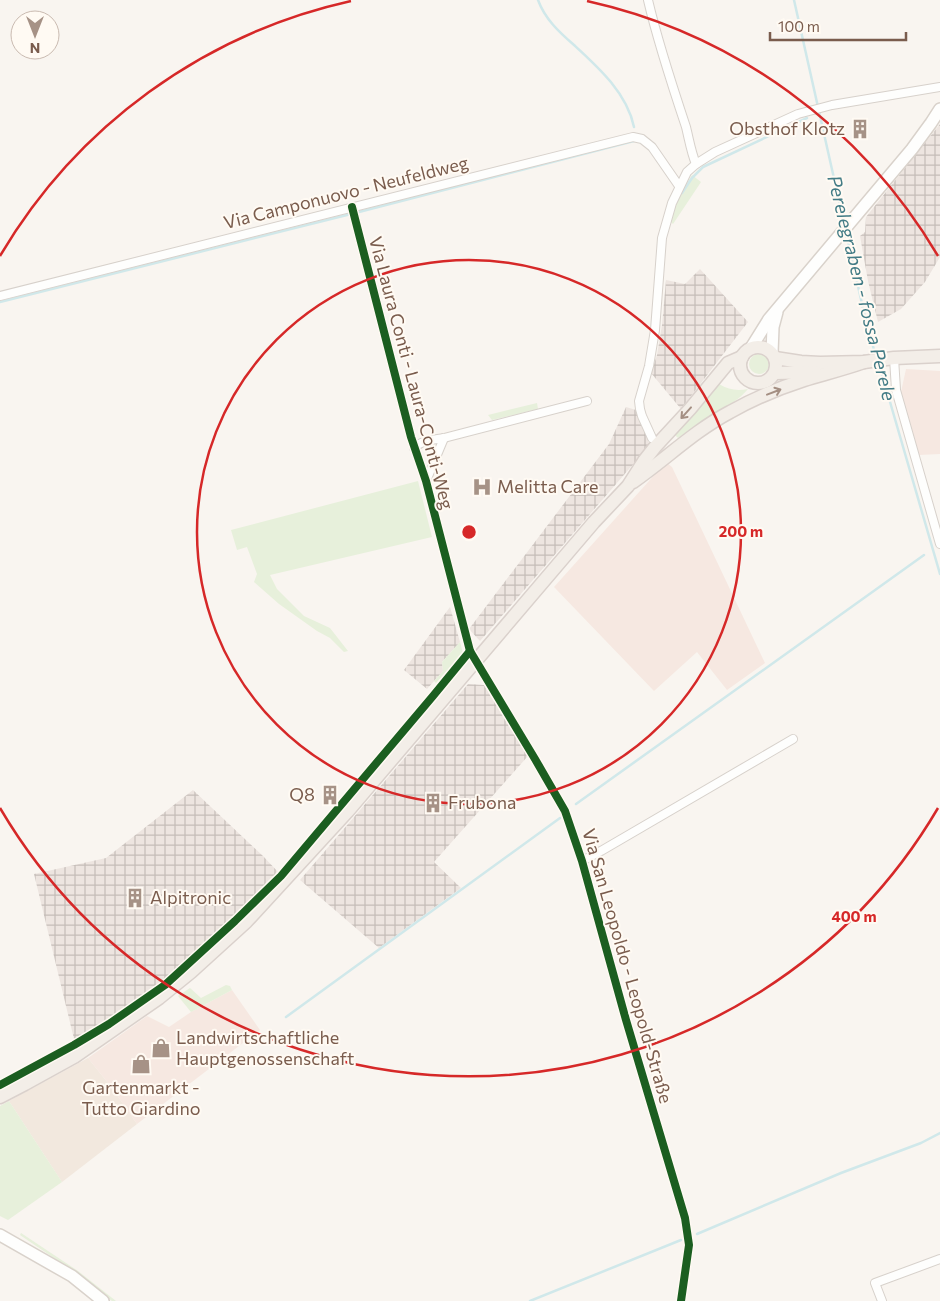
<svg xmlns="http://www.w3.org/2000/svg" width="940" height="1301" font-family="Commissioner,sans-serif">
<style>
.residential{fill:#f2e8de}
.commercial{fill:#f6e8e1}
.industrial{fill:url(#industrial-grid)}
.green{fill:#e7f0db}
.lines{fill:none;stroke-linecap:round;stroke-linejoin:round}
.stream{stroke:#d0e8ea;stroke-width:2.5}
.minor-casing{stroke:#d7d1cb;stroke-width:10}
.secondary-casing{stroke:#d9d2cb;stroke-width:14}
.primary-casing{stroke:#dad1cc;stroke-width:15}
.minor{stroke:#fefefd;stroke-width:8}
.secondary{stroke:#fefefd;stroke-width:11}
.primary{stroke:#f3eee8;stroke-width:12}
.cycleway-casing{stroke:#fffaf3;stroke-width:11}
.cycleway{stroke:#1b5e20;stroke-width:8}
.oneway{stroke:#a48f83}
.ring{fill:none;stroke:#d62828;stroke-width:2.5}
.labels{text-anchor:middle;stroke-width:4;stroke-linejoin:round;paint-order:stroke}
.poi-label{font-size:18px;fill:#7a5c4d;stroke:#fffaf3;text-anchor:start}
.street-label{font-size:18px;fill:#7a5c4d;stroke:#fffaf3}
.water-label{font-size:19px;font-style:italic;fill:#437c86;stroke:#fffaf3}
.centre{fill:#d62828;stroke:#fffaf3;stroke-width:2.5}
.ring-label{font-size:15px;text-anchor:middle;font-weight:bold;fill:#d62828;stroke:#fffaf3;stroke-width:4;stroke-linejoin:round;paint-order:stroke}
</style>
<defs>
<pattern id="industrial-grid" width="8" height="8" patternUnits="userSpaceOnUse" patternTransform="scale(1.25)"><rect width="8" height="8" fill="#ede5e0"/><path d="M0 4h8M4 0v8" fill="none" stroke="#c5bdb8"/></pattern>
</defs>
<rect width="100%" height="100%" fill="#f9f5f0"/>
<path class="residential" d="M88 1058 112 1088 137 1124 62 1182 9 1101Z"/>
<g class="commercial">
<path d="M906 369 940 371V454L919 455 901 392Z"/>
<path d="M666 462 672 467 765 663 727 690 697 652 654 691 554 587Z"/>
<path d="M232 990 260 1030 137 1124 112 1088 88 1058 147 1016 169 1027 191 1012Z"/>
</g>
<g class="industrial">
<path d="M940 124V257L925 282 901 309 878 322 868 281 860 236 865 232 866 217Z"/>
<path d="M700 269 748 322 681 409 651 373 657 355 662 325 666 280 685 284Z"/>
<path d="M626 407 636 410 648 438 649 446 480 641 469 629 609 444Z"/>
<path d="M450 607 460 642 442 662 443 671 427 689 404 670Z"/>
<path d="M468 684 484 685 528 756 434 862 461 888 379 948 300 880Z"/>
<path d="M193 790 263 856 279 873 229 924 164 981 138 1001 110 1019 74 1039 34 874 106 858Z"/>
</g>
<g class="green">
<path d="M692 175 701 182 673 224 668 219 681 187 684 188Z"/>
<circle cx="759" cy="364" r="10"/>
<path d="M719 384C729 390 737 391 748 389 738 401 724 408 710 416 699 423 688 431 678 438L675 435Z"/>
<path d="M537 403 538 409 492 420 488 415Z"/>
<path d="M418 481 432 537 270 575 277 589 304 616 330 628 348 651 344 652 330 638 317 631 279 604 254 582 257 574 247 547 237 550 231 530Z"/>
<path d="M460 642 463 653 436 683 434 681 443 671 442 662Z"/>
<path d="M226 985 230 986 232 990 191 1012 178 996 190 988 201 998Z"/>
<path d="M9 1101 62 1182 8 1220 0 1216V1106Z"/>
<path d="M21 1233 78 1271 116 1301H112L76 1273 20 1235Z"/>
</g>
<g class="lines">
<g class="stream">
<path d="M538 0C545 19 559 32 574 45 598 67 627 93 634 127"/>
<path d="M794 0 844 223"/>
<path d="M682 193 692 178 703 167 807 118"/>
<path d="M846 233 865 317 876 357"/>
<path d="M0 302 359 212 634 141"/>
<path d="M879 364 940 574"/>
<path d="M576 804 924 555"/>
<path d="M286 1017 560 818"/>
<path d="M697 1234 841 1173 921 1143 940 1133"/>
<path d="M530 1301 681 1240"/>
</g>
<defs>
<g id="minor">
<path d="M648 0C658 43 672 85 686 127 689 139 691 152 696 164"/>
<path d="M352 207 411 437 426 481 470 651 535 759 565 811 582 861 626 1020 685 1218 689 1245 681 1301"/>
<path d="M0 296 633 137 642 139 652 147 679 186"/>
<path d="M894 358 896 390 940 544"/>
<path d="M652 438 642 416 640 409 639 401 649 366 655 330 662 238 672 203 687 172 696 164 715 152 798 114 832 105 940 87"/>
<path d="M414 448C422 440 433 440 444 438L587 401"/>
<path d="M426 481 444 438"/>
<path d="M582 861 601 851 793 739"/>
<path d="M882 1301 875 1283 940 1259"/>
</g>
<g id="secondary">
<path d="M751 348 769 319 912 149 931 123 940 109"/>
<path d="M772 353 773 327 777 312"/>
<path d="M0 1235 72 1276 103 1301"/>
</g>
<g id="primary">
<circle cx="758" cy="365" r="18"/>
<path d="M775 358 801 362 820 363 864 362 894 358 940 356"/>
<path d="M775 373 815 372"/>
<path d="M633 482C666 459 694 431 730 412 753 399 779 388 804 380 824 374 844 369 864 362"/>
<path d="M0 1097 25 1084 74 1057 159 998 191 972 246 922 348 811 594 522 628 486 644 461 655 447 690 409 728 363 742 357"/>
</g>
</defs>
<use href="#minor" class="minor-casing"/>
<use href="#secondary" class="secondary-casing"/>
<use href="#primary" class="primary-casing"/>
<use href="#minor" class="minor"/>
<use href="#secondary" class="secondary"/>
<use href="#primary" class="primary"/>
<defs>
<g id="cycleway">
<path d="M352 207 411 437 426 481 470 651 535 759 565 811 582 861 626 1020 685 1218 689 1245 681 1301"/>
<path d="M0 1085 74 1045 109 1024 165 985 235 921 281 876 433 696 470 651"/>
</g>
</defs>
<use href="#cycleway" class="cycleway-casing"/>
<use href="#cycleway" class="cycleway"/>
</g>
<defs><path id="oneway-shaft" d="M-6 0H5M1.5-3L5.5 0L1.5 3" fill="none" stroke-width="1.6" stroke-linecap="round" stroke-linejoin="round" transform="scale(1.25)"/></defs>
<g class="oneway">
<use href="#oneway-shaft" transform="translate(774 392) rotate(-21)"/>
<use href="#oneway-shaft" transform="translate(686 413) rotate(132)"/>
</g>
<g class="ring">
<circle cx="469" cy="532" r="272"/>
<path d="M938 808A544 544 0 0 1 0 808M0 256A544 544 0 0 1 351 1M587 1A544 544 0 0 1 938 256"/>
</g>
<defs>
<symbol id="building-bare" viewBox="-9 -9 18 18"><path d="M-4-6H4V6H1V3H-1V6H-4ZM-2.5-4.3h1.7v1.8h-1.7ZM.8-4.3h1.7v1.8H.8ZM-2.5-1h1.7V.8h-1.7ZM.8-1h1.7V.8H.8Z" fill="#a69286" stroke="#fffaf3" stroke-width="2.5" paint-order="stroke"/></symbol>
<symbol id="hospital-bare" viewBox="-9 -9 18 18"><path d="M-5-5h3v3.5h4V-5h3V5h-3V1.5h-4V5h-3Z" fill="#a69286" stroke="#fffaf3" stroke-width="2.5" paint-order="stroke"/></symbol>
<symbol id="shop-bare" viewBox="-9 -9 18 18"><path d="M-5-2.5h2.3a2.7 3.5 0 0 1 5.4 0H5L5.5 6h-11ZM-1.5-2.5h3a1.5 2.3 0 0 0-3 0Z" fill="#a69286" stroke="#fffaf3" stroke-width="2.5" paint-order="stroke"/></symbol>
</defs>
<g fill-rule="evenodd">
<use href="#building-bare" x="846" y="115" width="28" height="28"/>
<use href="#hospital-bare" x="468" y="473" width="28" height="28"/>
<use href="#building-bare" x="316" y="781" width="28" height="28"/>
<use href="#building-bare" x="419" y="789" width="28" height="28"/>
<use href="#building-bare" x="121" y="884" width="28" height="28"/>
<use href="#shop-bare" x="147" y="1034" width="28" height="28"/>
<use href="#shop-bare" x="127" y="1050" width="28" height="28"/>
</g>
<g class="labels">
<g class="poi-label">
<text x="845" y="135" text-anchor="end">Obsthof Klotz</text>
<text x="497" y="493">Melitta Care</text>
<text x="315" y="801" text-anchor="end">Q8</text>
<text x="448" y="809">Frubona</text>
<text x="150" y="904">Alpitronic</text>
<text x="176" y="1044">Landwirtschaftliche<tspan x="176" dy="21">Hauptgenossenschaft</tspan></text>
<text x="141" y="1094" text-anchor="middle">Gartenmarkt -<tspan x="141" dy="21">Tutto Giardino</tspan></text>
</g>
<g class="street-label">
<text transform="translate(346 193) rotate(-14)" y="6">Via Camponuovo - Neufeldweg</text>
<text transform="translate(411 373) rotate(75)" y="6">Via Laura Conti - Laura-Conti-Weg</text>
<text transform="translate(627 966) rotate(74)" y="6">Via San Leopoldo - Leopold-Straße</text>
</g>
<g class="water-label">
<text transform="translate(862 288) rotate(76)" y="7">Perelegraben - fossa Perele</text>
</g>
</g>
<circle cx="469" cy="532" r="8" class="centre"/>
<g class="ring-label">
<text x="741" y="537">200 m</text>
<text x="854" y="922">400 m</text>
</g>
<g transform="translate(35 35) rotate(180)"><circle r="24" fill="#fffaf3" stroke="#cabbb1"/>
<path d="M0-4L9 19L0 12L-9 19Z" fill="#a69286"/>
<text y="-8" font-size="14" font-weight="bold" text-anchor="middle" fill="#7a5c4d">N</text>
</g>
<path d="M770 32v8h136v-8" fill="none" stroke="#7a5c4d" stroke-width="2.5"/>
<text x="778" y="32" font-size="15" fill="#7a5c4d" stroke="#fffaf3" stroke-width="4" paint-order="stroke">100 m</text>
</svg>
